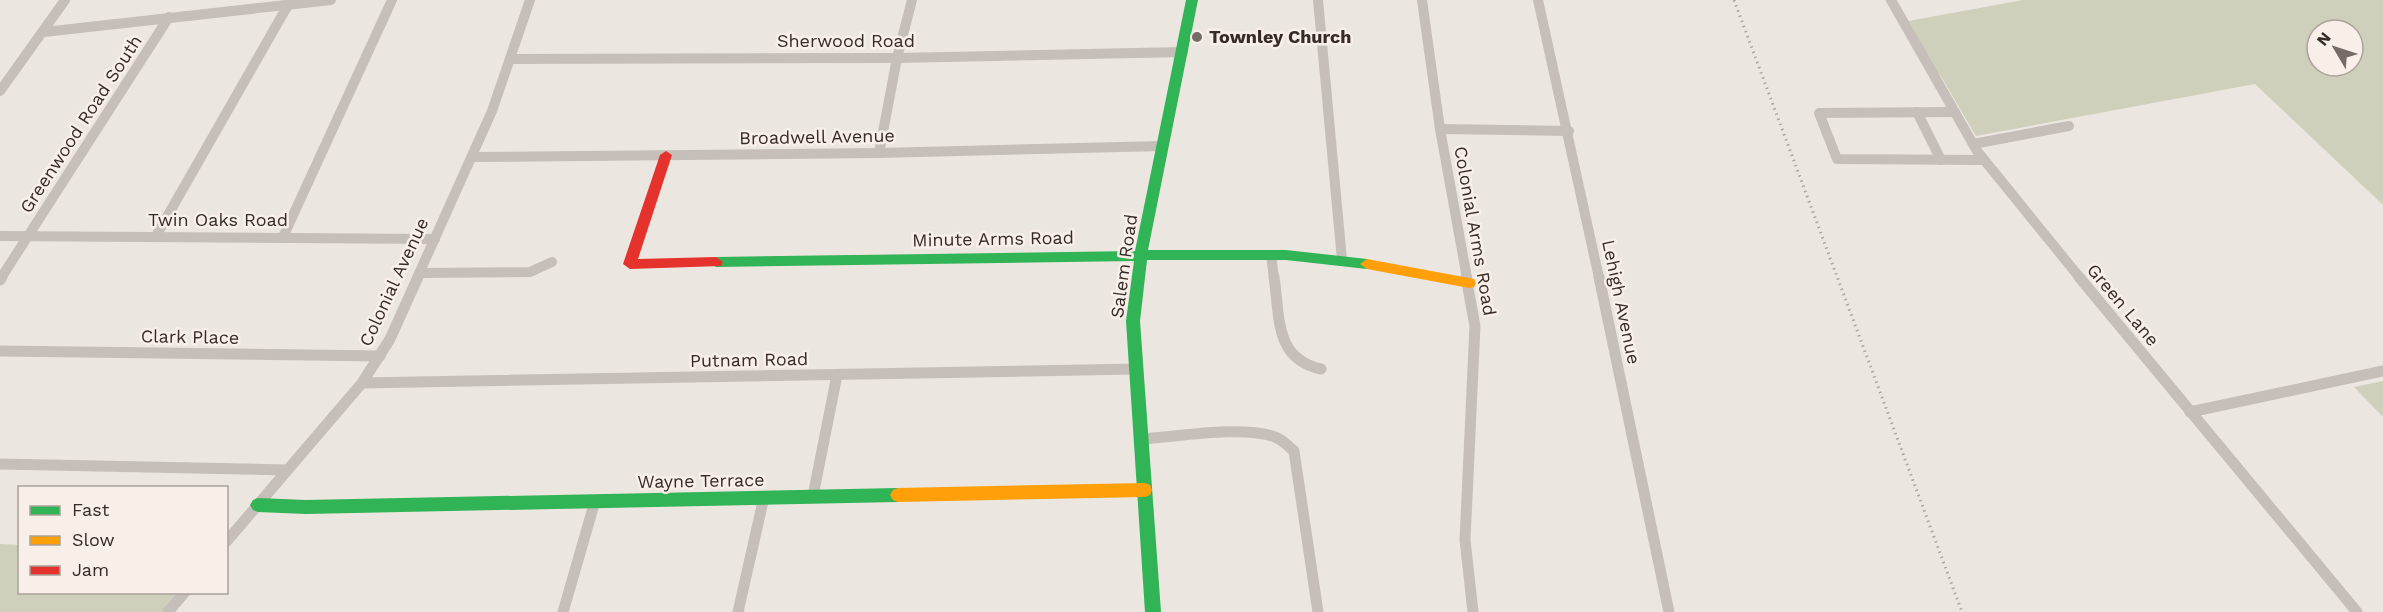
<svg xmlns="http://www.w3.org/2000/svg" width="2383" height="612" font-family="'Work Sans',sans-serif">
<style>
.green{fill:#cfd0bb;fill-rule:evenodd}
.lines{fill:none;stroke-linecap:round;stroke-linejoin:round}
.street-far1{stroke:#c5beb9;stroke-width:10}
.street{stroke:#c5beb9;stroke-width:11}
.fast{fill:#30b455;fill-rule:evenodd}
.slow{fill:#ff9f0a;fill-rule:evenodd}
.jam{fill:#e5322d;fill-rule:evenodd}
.rail{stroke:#aca7a4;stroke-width:3;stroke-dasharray:1.5 4;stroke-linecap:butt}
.poi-dot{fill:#756c68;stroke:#f8efe8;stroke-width:2}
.labels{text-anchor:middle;stroke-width:5;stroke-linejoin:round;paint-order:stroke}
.poi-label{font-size:18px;font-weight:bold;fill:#352b28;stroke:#f8efe8;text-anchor:start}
.street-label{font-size:18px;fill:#352b28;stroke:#f8efe8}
</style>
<rect width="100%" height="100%" fill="#ece6e0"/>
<g class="green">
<path d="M2023 0H2383V205L2255 84 1976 136 1942 78 1903 22ZM2317 30H2353V66H2317Z"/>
<path d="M2383 381V417L2354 387Z"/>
<path d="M0 544 19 545 20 592 184 593 168 612H0Z"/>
</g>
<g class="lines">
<g class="street-far1">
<path d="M1318 0 1342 260"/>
<path d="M1422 0 1440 129 1467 278"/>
<path d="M1538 0 1599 278"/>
<path d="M1891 0 1977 151 2080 278"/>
<path d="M44 32 331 0"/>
<path d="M510 59 897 58 1183 52"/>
<path d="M0 91 65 0"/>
<path d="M1917 112 1941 160"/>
<path d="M1955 112 1819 113 1837 159 1984 160"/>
<path d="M1440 129 1569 131"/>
<path d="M1973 144 2069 126"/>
<path d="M879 153 897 58 912 0"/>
<path d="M472 157 879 153 1163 146"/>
<path d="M0 236 435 239"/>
<path d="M156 236 288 5"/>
<path d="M283 237 392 0"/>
<path d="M1271 255 1274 278"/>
<path d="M420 273 530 272 552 262"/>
<path d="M1 278 169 17"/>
<path d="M417 278 492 111 530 0"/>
</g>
<g class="street">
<path d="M1274 277C1280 316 1274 359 1321 369"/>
<path d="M1466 277 1475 326 1465 540 1473 612"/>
<path d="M1599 277 1669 612"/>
<path d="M2079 277 2357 612"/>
<path d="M0 280 2 277"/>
<path d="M0 351 380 356"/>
<path d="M362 383 1136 369"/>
<path d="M2190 412 2383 371"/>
<path d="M1141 439C1176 437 1243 425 1275 437 1283 440 1288 446 1294 451L1318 612"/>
<path d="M0 464 287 470"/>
<path d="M813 496 837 375"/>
<path d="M226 542 362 383 390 339 418 277"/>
<path d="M168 612 185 592"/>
<path d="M563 612 595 501"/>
<path d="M738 612 764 497"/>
</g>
<g class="fast">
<path d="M1186 0H1198L1148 250H1286L1367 259 1374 264 1367 269 1286 260H1147L1140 321 1161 612H1145L1126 321 1134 261 716 267 709 262 716 257 1135 251Z"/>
<path d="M898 488 903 490 906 495 903 500 898 502 306 514 258 512 253 510 250 505 253 500 258 498 306 500Z"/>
</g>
<g class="slow">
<path d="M1367 259 1469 278 1474 279 1476 283 1474 287 1469 288 1367 269 1360 264Z"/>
<path d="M1145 483 1150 485 1152 490 1150 495 1145 497 898 502 893 500 890 495 893 490 898 488Z"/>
</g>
<path class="jam" d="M666 151 672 155 638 259 716 257 723 262 721 266 630 269 623 264 660 155Z"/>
<path class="rail" d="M1734 0 1962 612"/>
</g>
<circle class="poi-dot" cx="1197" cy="37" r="6"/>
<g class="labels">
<g class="poi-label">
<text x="1209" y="43">Townley Church</text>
</g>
<g class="street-label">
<text x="846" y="47">Sherwood Road</text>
<text transform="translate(81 124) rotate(-57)" y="6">Greenwood Road South</text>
<text transform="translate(817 137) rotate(-1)" y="6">Broadwell Avenue</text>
<text x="218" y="226">Twin Oaks Road</text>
<text transform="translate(1475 231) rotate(80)" y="6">Colonial Arms Road</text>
<text transform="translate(993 239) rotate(-1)" y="6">Minute Arms Road</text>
<text transform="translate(1124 266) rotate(-82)" y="6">Salem Road</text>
<text transform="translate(394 282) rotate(-65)" y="6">Colonial Avenue</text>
<text transform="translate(1621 302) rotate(78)" y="6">Lehigh Avenue</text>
<text transform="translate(2123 305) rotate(50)" y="6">Green Lane</text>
<text transform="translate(190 337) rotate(1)" y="6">Clark Place</text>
<text transform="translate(749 360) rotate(-1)" y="6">Putnam Road</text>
<text transform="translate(701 481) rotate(-1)" y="6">Wayne Terrace</text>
</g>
</g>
<rect x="18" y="486" width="210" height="108" fill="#f8efe8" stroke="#aaa19b" stroke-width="1.5"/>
<rect x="30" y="506" width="30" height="9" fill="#30b455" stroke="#aaa19b" stroke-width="1.5"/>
<text x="72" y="516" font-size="18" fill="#352b28">Fast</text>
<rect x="30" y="536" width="30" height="9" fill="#ff9f0a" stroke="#aaa19b" stroke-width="1.5"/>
<text x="72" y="546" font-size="18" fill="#352b28">Slow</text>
<rect x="30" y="566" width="30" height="9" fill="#e5322d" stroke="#aaa19b" stroke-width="1.5"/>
<text x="72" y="576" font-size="18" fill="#352b28">Jam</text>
<g transform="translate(2335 48) rotate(309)"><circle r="28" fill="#f8efe8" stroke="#aaa19b" stroke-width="1.5"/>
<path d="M0-4.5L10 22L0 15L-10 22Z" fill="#756c68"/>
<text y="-9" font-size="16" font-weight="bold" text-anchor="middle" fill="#352b28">N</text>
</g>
</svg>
